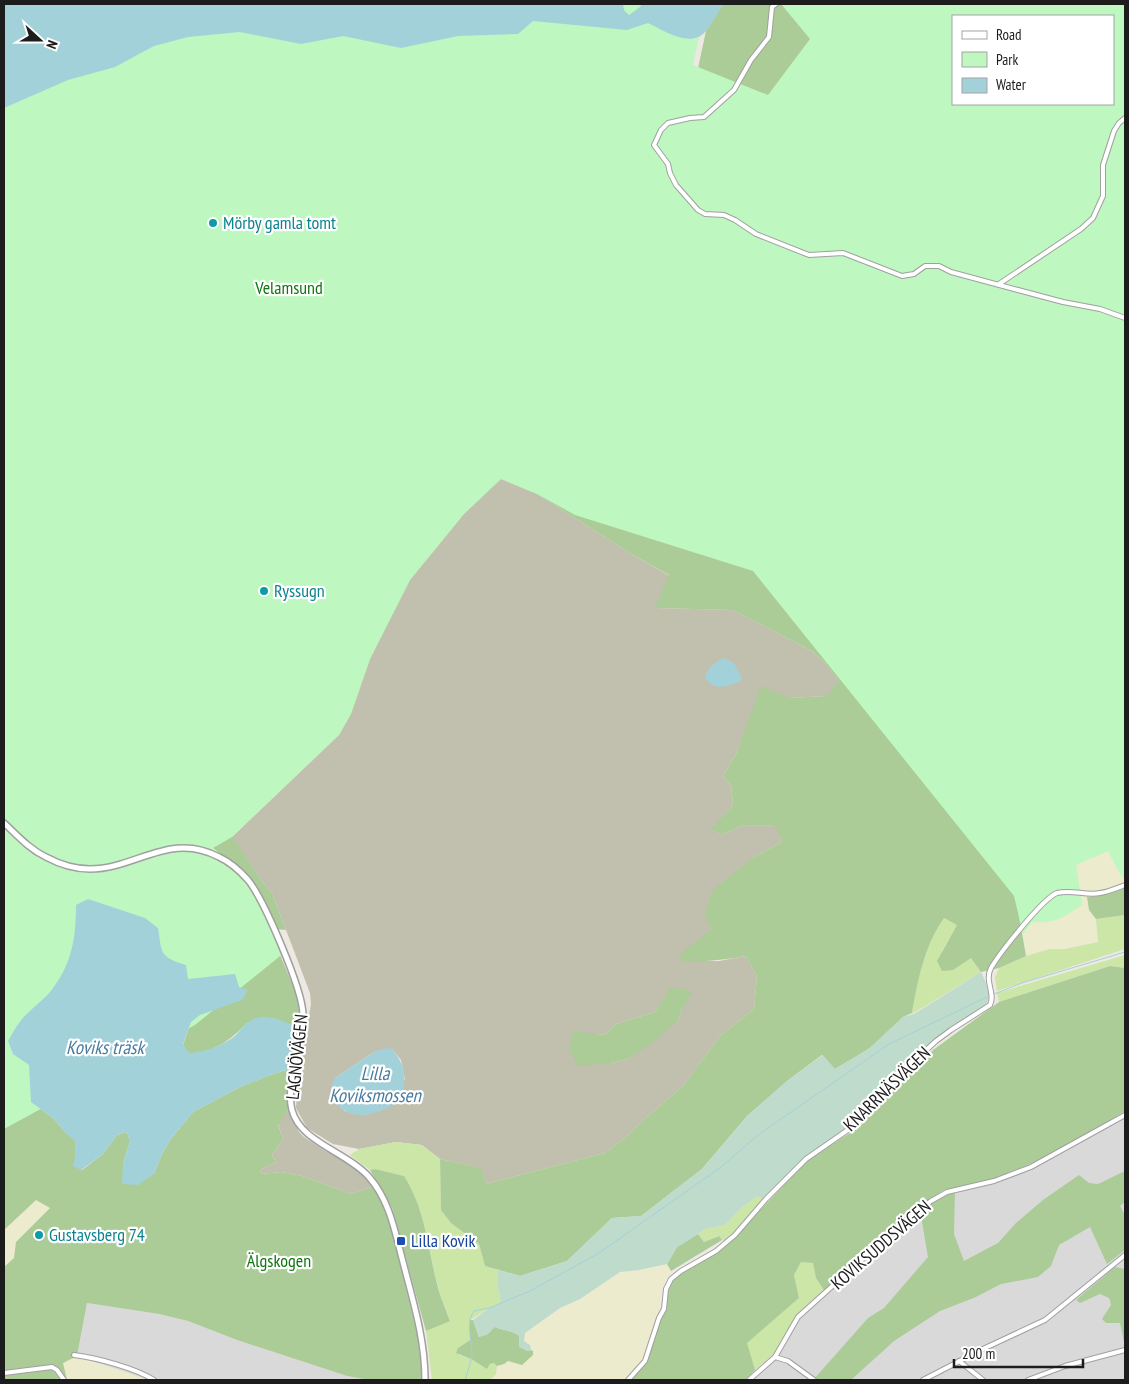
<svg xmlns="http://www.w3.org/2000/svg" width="1129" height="1384" font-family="'PT Sans Narrow',sans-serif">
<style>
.residential{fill:#dad9d9}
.construction{fill:#c1bfad;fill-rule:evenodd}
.farmland{fill:#ecebcd}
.grass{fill:#cce6a8}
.forest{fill:#abcb97;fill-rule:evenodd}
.wetland{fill:#bfdbcc}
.park{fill:#bef7bf;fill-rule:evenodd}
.water{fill:#a3d1da}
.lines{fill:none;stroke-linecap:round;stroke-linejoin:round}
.stream{stroke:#a3d1da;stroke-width:1}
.minor-casing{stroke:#a0a0a0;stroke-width:6}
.tertiary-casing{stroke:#a0a0a0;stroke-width:8}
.minor{stroke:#fff;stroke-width:4}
.tertiary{stroke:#fff;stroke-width:5}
.culture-dot{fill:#0f9aa8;stroke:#fff;stroke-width:2}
.transit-dot{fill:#1a4fb4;stroke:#fff;stroke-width:2}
.labels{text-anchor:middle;stroke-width:4.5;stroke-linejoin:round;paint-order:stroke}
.culture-label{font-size:18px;fill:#0d838f;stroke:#fff;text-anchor:start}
.park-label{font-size:18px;fill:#0f750f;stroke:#fff}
.street-label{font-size:18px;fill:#1c1c1c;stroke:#fff}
.transit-label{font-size:18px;fill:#164399;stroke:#fff;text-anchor:start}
.water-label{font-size:19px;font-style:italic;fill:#497ba0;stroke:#fff}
</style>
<rect width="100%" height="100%" fill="#ede8e1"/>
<g class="residential">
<path d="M1125 1111V1380H745L776 1352 797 1314 825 1292 899 1224 929 1199 944 1190 977 1183 1067 1146Z"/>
<path d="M87 1303 159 1314 188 1321 237 1340 347 1376 369 1380H148L77 1356Z"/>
</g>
<g class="construction">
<path d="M501 479 537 494 633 555 670 576 656 608 733 610 812 651 825 663 839 681 827 696 789 698 747 726 736 754 723 776 731 785 733 805 711 830 724 834 743 825 777 826 782 842 754 857 712 929 683 961H719L746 956 757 976 754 1009 721 1035 683 1086 639 1124 625 1138 605 1153 486 1184 480 1168 440 1159 422 1145 396 1142 359 1149 333 1144 307 1128 296 1108 299 1070 311 1004 310 993 272 893 264 884 232 837 339 735 351 714 370 659 410 580 464 514ZM670 989 682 1008 679 1019 628 1059 611 1063 596 1034 605 1035 616 1024 655 1012ZM392 1049 401 1060 405 1079 371 1113 363 1115 344 1111 335 1078 374 1052Z"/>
<path d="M288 1110 299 1132 304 1137 325 1151 345 1161 368 1179 372 1187 351 1194 302 1176 281 1172 261 1174 260 1170 276 1162 272 1155 283 1139 278 1124Z"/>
</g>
<g class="farmland">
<path d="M1108 851 1120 874 1125 880V886L1099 896 1089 910 1096 919 1098 942 1065 949H1050L1026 956 1019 916 1041 868 1076 865Z"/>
<path d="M37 1200 50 1208 16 1242 14 1258 4 1267V1230Z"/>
<path d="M667 1264 671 1271 661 1290 660 1313 643 1361 628 1379 624 1380H490L496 1374 497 1366 504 1364 508 1361 516 1363 533 1352 530 1345 524 1341 525 1333 560 1308 580 1299 620 1272 639 1270Z"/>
<path d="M77 1356 146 1379 148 1380H67L63 1363Z"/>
</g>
<g class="grass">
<path d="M1125 915V949L997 991 995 977 999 968 1026 956 1050 949H1065L1098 942 1096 919Z"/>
<path d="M944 918 957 925 942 951 953 970 971 957 981 972 912 1014C917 980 924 947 944 918Z"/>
<path d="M1125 955V968L1110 966 999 1002 997 993Z"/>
<path d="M396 1142 422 1145 440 1159 441 1210 451 1223 479 1244 485 1266 498 1270V1288L501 1303 489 1308 470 1320V1340L458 1348 459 1355 471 1359 487 1369 490 1364 494 1363 497 1366 496 1374 490 1380H432L426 1331 450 1320C446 1309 441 1299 438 1287 428 1249 426 1210 404 1176L375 1169 370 1170 350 1155 359 1149Z"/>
<path d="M756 1197 765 1198 733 1234 724 1241 718 1236 704 1242 698 1234 706 1229 725 1225 740 1209Z"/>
<path d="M801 1262H813L816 1278 825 1292 797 1314 776 1352 755 1370 746 1343 799 1298 794 1275Z"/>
</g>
<g class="forest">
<path d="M723 4H1116L1113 16H953V104L1041 868 1019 916 1026 956 999 968 981 972 971 958 953 970 942 971 937 961 957 925 944 918C924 947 918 979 912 1013L903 1017 870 1048 835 1069 822 1055 787 1081 747 1116 702 1169 641 1216 612 1218 567 1261 520 1276 485 1266 479 1244 451 1223 441 1210 440 1159 481 1168 486 1184 605 1153 625 1138 639 1124 683 1086 721 1035 754 1009 757 976 746 956C725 960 704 962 683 961L679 955 712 929 705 916 712 891 754 857 782 842 776 826 743 825 724 834 710 830 733 805 731 785 723 776 736 754 761 686 789 698 826 696 839 681 825 663 812 651 733 610 655 608 669 575 633 555 537 494 501 479 464 514 410 580 370 659 351 714 339 735 232 836 264 884 272 893 286 930 275 929 261 896 251 879 213 848 692 66 695 82 706 31Z"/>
<path d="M4 882 280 955 296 993 299 1011V1041L287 1092 288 1110 278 1125 283 1139 272 1155 276 1162 260 1170 261 1174 281 1172 302 1176 351 1194 372 1187 377 1194 389 1219 417 1333 423 1380H369L347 1376 237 1340 188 1321 159 1314 87 1303 77 1356 63 1363 67 1380H4V1267L14 1258 16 1242 50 1208 36 1200 4 1230ZM248 990 191 1022 183 1045 189 1054C216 1051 228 1042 247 1023L289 1069 270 1075 240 1087 193 1112 170 1140 162 1154 154 1174 123 1164 130 1141 127 1132 117 1135 103 1154 82 1170 75 1157 76 1141 65 1132 53 1118 31 1102Z"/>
<path d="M1125 886V915L1096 919 1089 910 1087 897 1099 896Z"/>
<path d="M1110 966 1125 968V1111L1067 1146 1019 1169 994 1180 944 1190 916 1209 825 1292 816 1278 813 1263 801 1262 794 1275 799 1298 747 1343 755 1370 745 1380H631L646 1362 660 1319 665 1310 668 1289 672 1279 681 1272 717 1253 736 1236 807 1160 858 1128 933 1050 999 1002Z"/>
<path d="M670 988 687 989 692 993 682 1008 679 1019 657 1039 628 1059 611 1063 578 1066 569 1048 573 1031 605 1035 616 1024 655 1012Z"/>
<path d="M375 1169 404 1176C426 1210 428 1250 438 1288 441 1299 446 1310 450 1321L426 1331 392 1208 370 1170Z"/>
<path d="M1125 1171V1202L1120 1206 1125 1215V1250L1107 1264 1090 1227 1059 1245 1051 1266 1038 1277 1001 1284 976 1297 940 1311 894 1341 851 1380 814 1379 868 1318 884 1308 928 1257 920 1210 946 1195 955 1192 954 1234 964 1261 998 1243 1016 1223 1043 1200 1079 1175 1089 1183 1098 1184Z"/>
<path d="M698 1234 704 1242 719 1236 722 1240 671 1271 667 1264 677 1247Z"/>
<path d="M1115 1267 1125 1269V1347L1120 1323H1106L1102 1319 1111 1305 1109 1298 1100 1294 1080 1303 1076 1300Z"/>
<path d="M470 1320H473L479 1337 490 1332 492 1327H495C501 1330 515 1331 519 1336 522 1340 524 1347 527 1351L531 1350 533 1351V1355L522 1365 508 1361 504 1364 497 1366 494 1363 490 1364 487 1369 471 1359 456 1353 458 1348 470 1340Z"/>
</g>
<path class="wetland" d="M981 972 986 983 989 997 987 1003 977 1012 952 1027 933 1042 915 1058 855 1122 813 1152 765 1198 756 1197 740 1209 725 1225 706 1229 677 1247 667 1264 639 1270 620 1272 580 1299 560 1308 525 1333 524 1341 530 1345 531 1350 527 1351 519 1347V1336C512 1330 503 1331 495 1327L487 1335 479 1337 473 1320 489 1308 501 1303 498 1288V1270L520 1276 567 1261 612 1218 641 1216 702 1169 747 1116 787 1081 823 1055 835 1069 870 1048 903 1017 914 1014Z"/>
<path class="park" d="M24 4H723L699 37 693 65 768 95 810 39 781 4H1125V880L1120 874 1108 851 1076 865 1082 905C1063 917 1056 924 1032 922L1023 934 1014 896 753 571 575 515 537 494 501 479 464 514 410 580 370 659 351 714 339 735 232 837 213 848C225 858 239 866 250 877 265 894 276 931 285 952L195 1025 4 1129V14ZM953 16H1113V104H953Z"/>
<g class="water">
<path d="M4 4H623L624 10 629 15 640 7 642 4H723C718 12 713 23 706 31 691 49 665 31 648 23L627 30 533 21 518 34 458 36 401 48 343 36 301 44 240 32 188 37 154 46 115 67 68 80 4 108Z"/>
<path d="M724 658 734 663 742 678 739 682C726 687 715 691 705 678 707 667 715 662 724 658Z"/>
<path d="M88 899 145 918 158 928C162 953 159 957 186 965L188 979 235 974 239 987 248 990 242 1000 200 1015 191 1022 183 1044 189 1053C204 1052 217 1048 229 1040 236 1037 240 1029 246 1024 261 1011 276 1018 292 1025L296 1033 293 1055 289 1069 270 1075 240 1087 193 1112 170 1140 162 1154 154 1174 138 1185 122 1184 123 1164 130 1141 127 1132 117 1135 103 1154 81 1170 73 1166 75 1157V1141L65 1132 53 1118 31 1102 29 1065 13 1054 8 1041C12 1034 17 1025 22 1019 31 1009 42 1001 50 992 72 965 76 938 76 905Z"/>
<path d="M386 1048 392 1049C400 1059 406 1069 404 1083 404 1089 403 1097 398 1101 389 1109 374 1114 363 1115 342 1116 323 1097 335 1078L374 1052Z"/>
</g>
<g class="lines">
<g class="stream">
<path d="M994 994 1022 983 1125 952"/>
<path d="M465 1380C467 1372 472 1362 472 1353 472 1339 465 1324 474 1311L489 1308 528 1292 599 1253 721 1167 758 1135 889 1044 987 997"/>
</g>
<defs>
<g id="minor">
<path d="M776 4 772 7 769 37 751 60 734 90 704 117 690 118 668 123 661 130 654 145 668 164 670 173 676 185 698 210 705 214 724 215 735 220 756 234 809 255 843 253 902 276 914 274 925 266H939L951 272 1018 290 1063 302 1100 309 1125 318"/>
<path d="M999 284 1081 229 1093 218 1103 196V165L1114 131 1119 123 1125 118"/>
<path d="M74 1355C97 1358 135 1368 154 1380"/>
<path d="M775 1357 788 1361 814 1380"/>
<path d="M959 1361 983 1380"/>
<path d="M4 1373 52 1367 57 1370 64 1380"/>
<path d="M628 1380 645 1361 659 1318 664 1309 666 1289 671 1279 681 1271 716 1251 735 1235 766 1199 806 1159 855 1125 910 1065 936 1041 951 1030 990 1005C996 994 984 981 991 968 999 954 1043 898 1057 893 1072 889 1086 896 1100 893 1108 892 1117 888 1125 885"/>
<path d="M749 1380 775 1357 798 1317 908 1218 931 1201 947 1192 994 1181 1031 1167 1125 1115"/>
<path d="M923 1380 983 1349 1045 1320 1125 1255"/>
<path d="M1028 1380 1065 1366 1125 1350"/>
</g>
<path id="tertiary" d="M4 823C17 835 29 849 46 857 59 864 75 869 90 869 136 869 170 831 219 857 230 862 240 871 248 880 264 900 303 990 303 1015 304 1044 285 1085 292 1110 300 1142 347 1152 369 1177 390 1201 395 1232 403 1262 413 1301 425 1339 425 1380"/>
</defs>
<use href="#minor" class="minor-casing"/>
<use href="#tertiary" class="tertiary-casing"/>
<use href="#minor" class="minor"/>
<use href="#tertiary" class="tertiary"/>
</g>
<g class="culture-dot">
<circle cx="213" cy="223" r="5"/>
<circle cx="264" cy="591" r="5"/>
<circle cx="39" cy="1235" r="5"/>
</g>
<rect class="transit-dot" x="396" y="1236" width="10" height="10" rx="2.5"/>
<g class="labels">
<g class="culture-label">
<text x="223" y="229">Mörby gamla tomt</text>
<text x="274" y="597">Ryssugn</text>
<text x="49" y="1241">Gustavsberg 74</text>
</g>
<g class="park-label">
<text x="289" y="294">Velamsund</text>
<text x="279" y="1267">Älgskogen</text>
</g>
<g class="street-label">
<text transform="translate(297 1057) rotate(-84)" y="6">LAGNÖVÄGEN</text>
<text transform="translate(887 1089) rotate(-44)" y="6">KNARRNÄSVÄGEN</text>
<text transform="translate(881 1245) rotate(-41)" y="6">KOVIKSUDDSVÄGEN</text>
</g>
<g class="transit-label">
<text x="411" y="1247">Lilla Kovik</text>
</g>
<g class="water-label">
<text x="105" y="1054">Koviks träsk</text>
<text x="375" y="1080">Lilla<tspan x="375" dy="22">Koviksmossen</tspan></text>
</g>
</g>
<rect width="1129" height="1384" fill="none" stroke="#1c1c1c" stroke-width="10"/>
<rect x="952" y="15" width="162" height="90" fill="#ffffff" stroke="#a4a4a4"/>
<rect x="962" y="31" width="25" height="8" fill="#ffffff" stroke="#a4a4a4"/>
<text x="996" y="40" font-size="15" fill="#1c1c1c">Road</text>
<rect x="962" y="52" width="25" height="15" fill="#bef7bf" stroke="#a4a4a4"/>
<text x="996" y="65" font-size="15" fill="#1c1c1c">Park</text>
<rect x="962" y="78" width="25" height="15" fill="#a3d1da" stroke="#a4a4a4"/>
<text x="996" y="90" font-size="15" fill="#1c1c1c">Water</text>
<g transform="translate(40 40) rotate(111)" stroke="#ffffff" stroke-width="4" paint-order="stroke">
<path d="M0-4L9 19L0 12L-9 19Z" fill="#1c1c1c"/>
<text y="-8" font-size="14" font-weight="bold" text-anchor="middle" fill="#1c1c1c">N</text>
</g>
<path d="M954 1359v8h129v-8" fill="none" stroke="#1c1c1c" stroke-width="2.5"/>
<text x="962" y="1359" font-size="15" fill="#1c1c1c" stroke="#ffffff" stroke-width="4" paint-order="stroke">200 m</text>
</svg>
